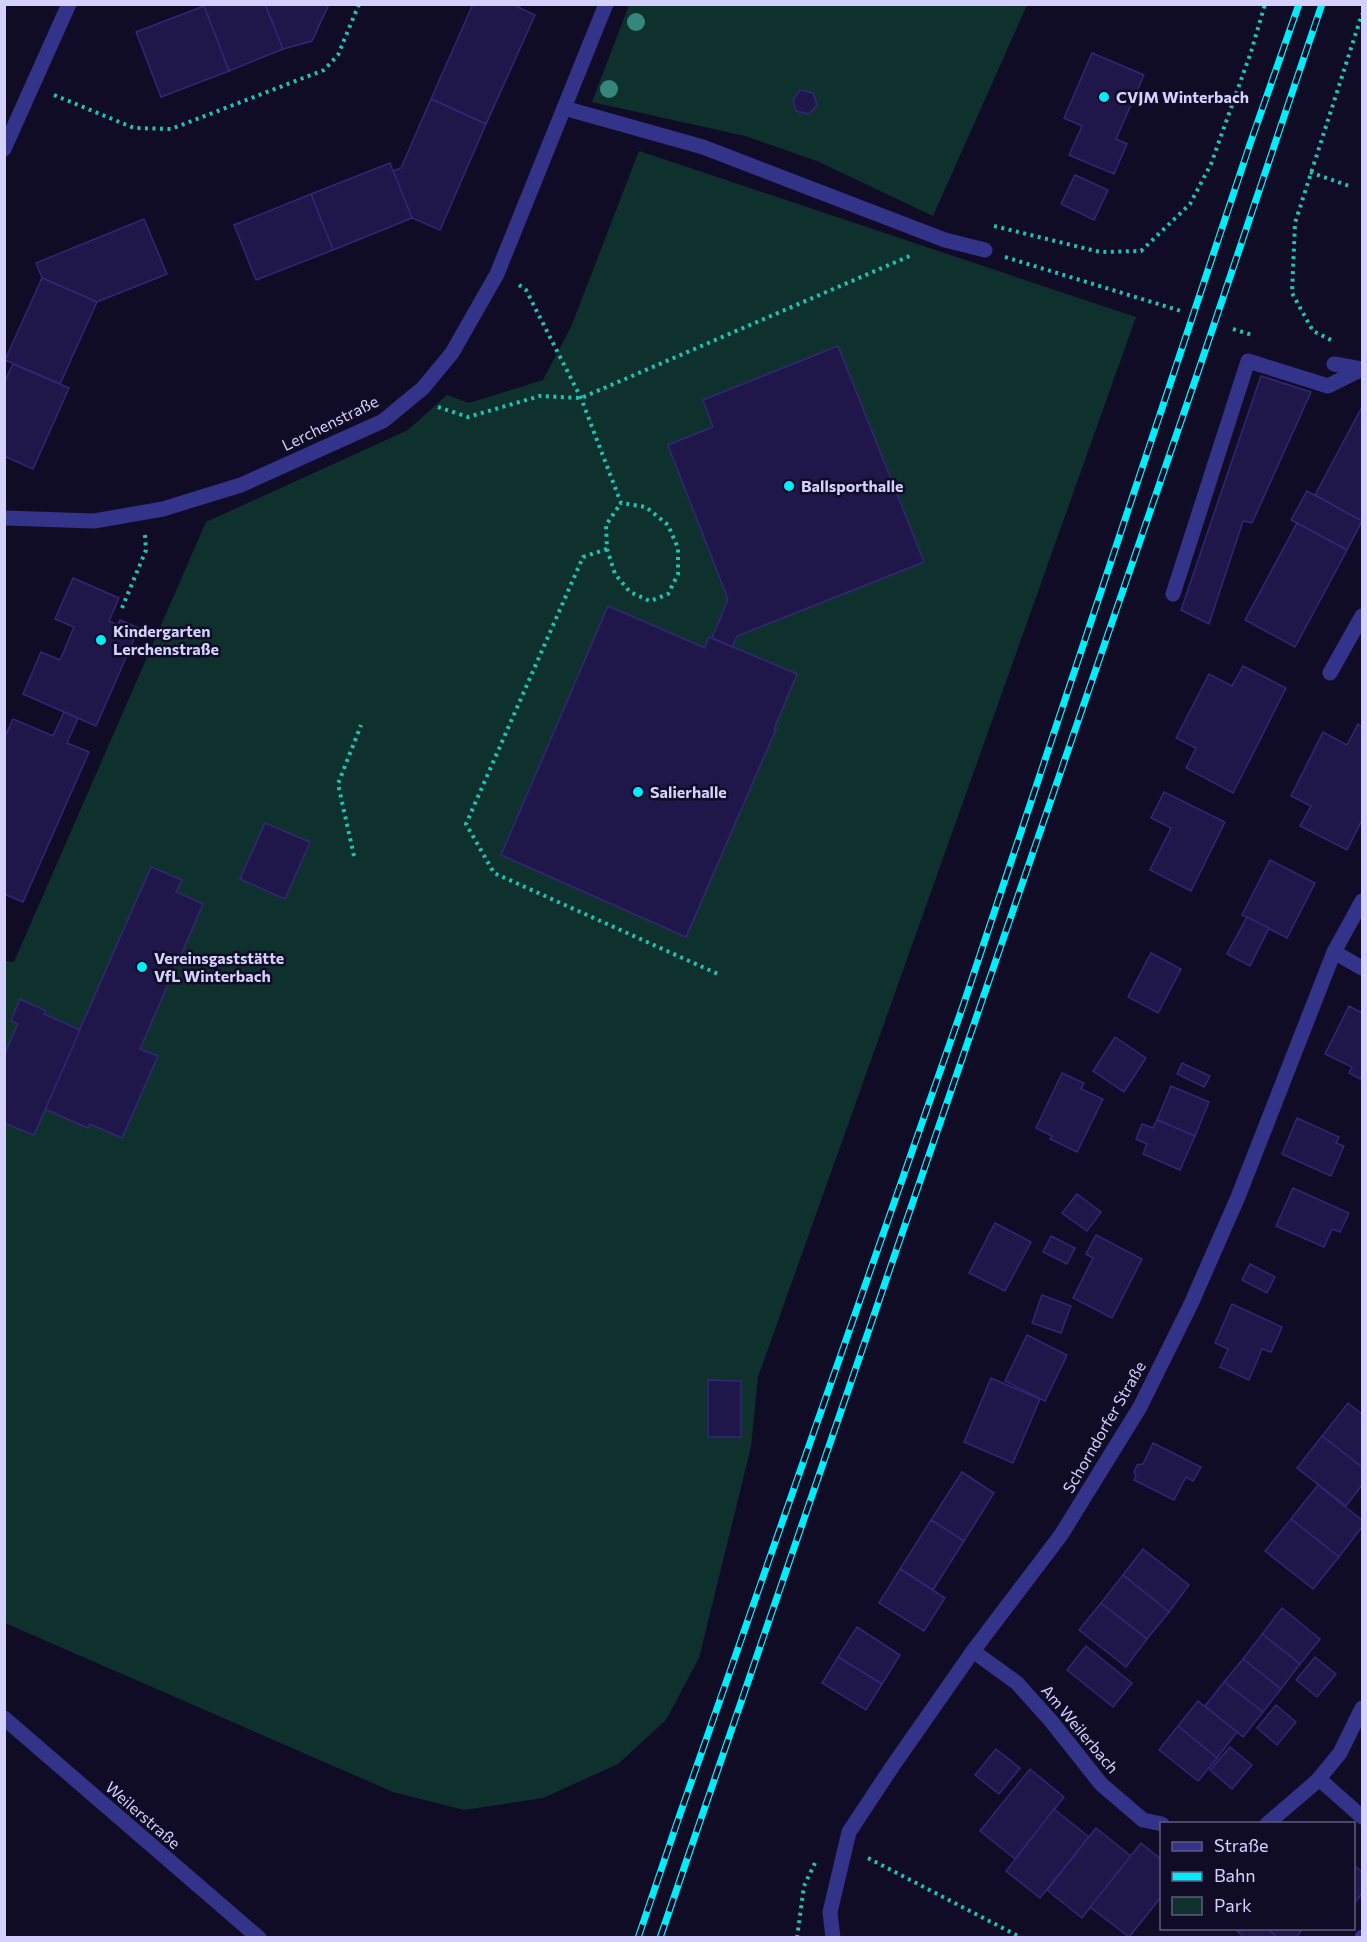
<svg xmlns="http://www.w3.org/2000/svg" width="1367" height="1942" font-family="Commissioner,sans-serif">
<style>
.green{fill:#0f312e}
.building{fill:#1f1649;stroke:#332677;stroke-width:1.5}
.lines{fill:none;stroke-linecap:round;stroke-linejoin:round}
.path{stroke:#22c2b2;stroke-width:4;stroke-dasharray:3 4.5;stroke-linecap:butt}
.minor{stroke:#33338a;stroke-width:15}
.rail-casing{stroke:#00edfc;stroke-width:7}
.rail{stroke:#100c26;stroke-width:4.5;stroke-dasharray:14;stroke-linecap:butt}
.tree{fill:#34877a}
.poi-dot{fill:#00edfc;stroke:#100c26;stroke-width:2}
.labels{text-anchor:middle;stroke-width:5;stroke-linejoin:round;paint-order:stroke}
.poi-label{font-size:16px;font-weight:bold;fill:#d5d1ff;stroke:#100c26;text-anchor:start}
.street-label{font-size:16px;fill:#d5d1ff;stroke:#100c26}
</style>
<rect width="100%" height="100%" fill="#100c26"/>
<g class="green">
<path d="M629 5H1027L933 216 817 161 745 136 592 102Z"/>
<path d="M639 151 1136 317 758 1377 751 1447 699 1658 666 1720 618 1764 543 1798 464 1810 393 1792 5 1623 4 961 14 962 206 522 408 430 447 395 469 403 543 380 571 327Z"/>
</g>
<g class="building">
<path d="M207 4H265L283 49 229 71 204 6Z"/>
<path d="M265 4H329L312 41 283 49Z"/>
<path d="M473 4H512L535 15 486 124 431 99Z"/>
<path d="M204 6 229 71 161 97 136 32Z"/>
<path d="M1092 53 1144 75 1116 139 1127 144 1114 174 1069 155 1082 126 1064 118Z"/>
<path d="M800 90 813 93 817 105 809 114 796 111 793 100Z"/>
<path d="M431 99 486 124 440 230 412 218 393 171 401 168Z"/>
<path d="M390 163 412 218 333 250 311 194Z"/>
<path d="M1075 175 1108 190 1094 220 1061 204Z"/>
<path d="M311 194 333 250 256 280 234 225Z"/>
<path d="M144 219 167 274 97 302 42 278 36 263Z"/>
<path d="M42 278 97 302 60 384 5 360Z"/>
<path d="M838 346 924 562 737 636 732 647 712 638 728 599 668 445 713 427 703 400Z"/>
<path d="M13 364 69 388 33 469 4 456V383Z"/>
<path d="M1261 376 1311 392 1252 523 1243 521 1209 624 1181 610Z"/>
<path d="M1362 407V521L1315 495Z"/>
<path d="M1307 491 1362 521 1347 550 1291 520Z"/>
<path d="M1297 523 1347 550 1295 647 1245 620Z"/>
<path d="M73 578 119 598 109 621 118 625 120 620 139 628 96 726 23 694 41 652 60 660 74 627 55 619Z"/>
<path d="M608 606 705 648 709 637 797 674 774 729H776L686 937 501 855Z"/>
<path d="M1243 666 1286 688 1233 793 1186 768 1196 748 1176 738 1209 674 1232 686Z"/>
<path d="M64 712 78 718 67 743 89 752 23 902 4 894V739L13 719 53 736Z"/>
<path d="M1358 724 1362 727V820L1347 850 1300 826 1311 806 1291 796 1323 732 1347 745Z"/>
<path d="M1164 792 1225 822 1191 891 1150 870 1171 828 1151 818Z"/>
<path d="M265 823 310 842 285 899 240 879Z"/>
<path d="M1270 860 1315 883 1287 938 1242 915Z"/>
<path d="M151 867 182 880 176 892 203 904 140 1049 158 1056 122 1138 90 1124 88 1128 45 1109Z"/>
<path d="M1247 917 1269 928 1250 966 1227 954Z"/>
<path d="M1151 953 1181 969 1158 1013 1128 997Z"/>
<path d="M20 999 46 1011 44 1014 80 1030 34 1135 4 1123V1055L18 1024 11 1021Z"/>
<path d="M1349 1006 1362 1013V1074L1360 1079 1349 1073 1352 1067 1325 1054Z"/>
<path d="M1115 1037 1146 1058 1124 1092 1093 1071Z"/>
<path d="M1182 1063 1210 1076 1204 1087 1177 1074Z"/>
<path d="M1062 1073 1084 1083 1081 1089 1103 1099 1077 1152 1050 1139 1052 1136 1036 1128Z"/>
<path d="M1171 1086 1209 1102 1195 1136 1157 1120Z"/>
<path d="M1297 1118 1339 1137 1336 1143 1344 1146 1331 1176 1282 1154Z"/>
<path d="M1157 1120 1195 1136 1180 1170 1143 1154 1147 1144 1136 1139 1142 1124 1153 1128Z"/>
<path d="M1293 1188 1349 1213 1340 1232 1332 1229 1324 1247 1276 1226Z"/>
<path d="M1077 1194 1101 1212 1087 1231 1062 1213Z"/>
<path d="M995 1223 1031 1242 1005 1291 969 1273Z"/>
<path d="M1096 1235 1142 1259 1112 1318 1073 1298 1093 1258 1086 1254Z"/>
<path d="M1051 1236 1075 1248 1067 1264 1043 1252Z"/>
<path d="M1250 1264 1275 1277 1267 1293 1242 1280Z"/>
<path d="M1042 1295 1071 1306 1061 1333 1032 1323Z"/>
<path d="M1232 1304 1282 1327 1271 1352 1262 1349 1249 1380 1220 1367 1228 1349 1215 1343Z"/>
<path d="M1027 1335 1067 1355 1045 1401 1005 1381Z"/>
<path d="M991 1378 1040 1399 1013 1463 964 1442Z"/>
<path d="M708 1380 741 1381V1437H708Z"/>
<path d="M1348 1403 1362 1414V1467L1322 1436Z"/>
<path d="M1322 1436 1362 1467V1485L1346 1506 1297 1468Z"/>
<path d="M1153 1443 1201 1467 1193 1481 1186 1477 1174 1500 1134 1480 1136 1477 1134 1472 1137 1465 1143 1464Z"/>
<path d="M962 1472 994 1493 964 1541 931 1520Z"/>
<path d="M1318 1485 1362 1520V1527L1339 1557 1291 1519Z"/>
<path d="M1291 1519 1339 1557 1313 1589 1265 1551Z"/>
<path d="M931 1520 964 1541 933 1590 900 1569Z"/>
<path d="M1143 1549 1189 1585 1169 1612 1123 1575Z"/>
<path d="M900 1569 945 1598 924 1631 879 1603Z"/>
<path d="M1123 1575 1169 1612 1147 1639 1101 1603Z"/>
<path d="M1101 1603 1147 1639 1126 1667 1079 1630Z"/>
<path d="M1282 1608 1320 1639 1300 1664 1262 1634Z"/>
<path d="M857 1627 900 1655 882 1684 838 1657Z"/>
<path d="M1262 1634 1300 1664 1281 1689 1243 1659Z"/>
<path d="M1086 1646 1132 1683 1113 1707 1067 1670Z"/>
<path d="M838 1657 882 1684 866 1710 822 1683Z"/>
<path d="M1315 1657 1336 1674 1317 1697 1296 1680Z"/>
<path d="M1243 1659 1281 1689 1263 1712 1224 1682Z"/>
<path d="M1224 1682 1263 1712 1243 1737 1205 1706Z"/>
<path d="M1198 1701 1237 1732 1217 1758 1178 1726Z"/>
<path d="M1276 1705 1296 1722 1277 1745 1257 1728Z"/>
<path d="M1178 1726 1217 1758 1198 1781 1159 1750Z"/>
<path d="M1230 1747 1252 1765 1232 1789 1210 1770Z"/>
<path d="M996 1749 1020 1768 999 1794 975 1775Z"/>
<path d="M1030 1769 1064 1797 1015 1859 980 1831Z"/>
<path d="M1054 1809 1089 1837 1040 1898 1006 1871Z"/>
<path d="M1096 1828 1131 1856 1082 1918 1047 1890Z"/>
<path d="M1141 1843 1162 1860V1896L1129 1937 1090 1907Z"/>
<path d="M1354 1865 1362 1872V1893L1354 1904Z"/>
<path d="M1234 1928H1267L1278 1938H1245Z"/>
<path d="M1267 1928H1303L1296 1938H1278Z"/>
</g>
<g class="lines">
<g class="path">
<path d="M54 95 134 128 171 129 324 70 338 55 359 4"/>
<path d="M1310 172 1349 186"/>
<path d="M994 226 1100 252 1141 251 1190 204 1211 164 1251 52 1265 4"/>
<path d="M1005 257 1181 311"/>
<path d="M519 285 526 290 581 398 621 503 646 507 668 525 678 548V574L668 594 650 601 630 592 615 574 607 549 606 525 621 503"/>
<path d="M1233 329 1252 335"/>
<path d="M1331 340 1313 331 1292 293 1295 223 1362 14"/>
<path d="M438 407 468 417 540 396 581 398 912 255"/>
<path d="M607 549 583 557 466 824 494 873 718 974"/>
<path d="M122 608 146 550 145 535"/>
<path d="M354 856 338 784 361 725"/>
<path d="M868 1858 1022 1938"/>
<path d="M797 1938 804 1886 815 1863"/>
</g>
<g class="minor">
<path d="M564 108 703 147 945 240 985 250"/>
<path d="M4 149 69 4"/>
<path d="M1334 364 1362 369"/>
<path d="M4 518 94 521 163 509 241 485 383 421 423 388 452 353 497 274 606 4"/>
<path d="M1173 594 1248 361 1328 386 1362 369"/>
<path d="M1330 673 1362 616"/>
<path d="M1334 952 1362 968"/>
<path d="M973 1651 1017 1683 1051 1721 1101 1784 1143 1820 1162 1824"/>
<path d="M4 1718 259 1938"/>
<path d="M1319 1779 1362 1817"/>
<path d="M1267 1824 1317 1781 1340 1753 1362 1708"/>
<path d="M833 1938 830 1912 849 1832 892 1767 973 1651 1061 1535 1140 1407 1191 1304 1238 1197 1334 952 1362 901"/>
<path d="M1362 1938V1937"/>
</g>
<defs>
<g id="rail">
<path d="M638 1938 679 1817 964 1003 1250 144 1299 4"/>
<path d="M660 1938 1198 372 1322 4"/>
</g>
</defs>
<use href="#rail" class="rail-casing"/>
<use href="#rail" class="rail"/>
</g>
<g class="tree">
<circle cx="636" cy="22" r="9"/>
<circle cx="609" cy="89" r="9"/>
</g>
<g class="poi-dot">
<circle cx="1104" cy="97" r="6"/>
<circle cx="789" cy="486" r="6"/>
<circle cx="101" cy="640" r="6"/>
<circle cx="638" cy="792" r="6"/>
<circle cx="142" cy="967" r="6"/>
</g>
<g class="labels">
<g class="poi-label">
<text x="1116" y="103">CVJM Winterbach</text>
<text x="801" y="492">Ballsporthalle</text>
<text x="113" y="637">Kindergarten<tspan x="113" dy="18">Lerchenstraße</tspan></text>
<text x="650" y="798">Salierhalle</text>
<text x="154" y="964">Vereinsgaststätte<tspan x="154" dy="18">VfL Winterbach</tspan></text>
</g>
<g class="street-label">
<text transform="translate(330 423) rotate(-26)" y="6">Lerchenstraße</text>
<text transform="translate(1104 1427) rotate(-60)" y="6">Schorndorfer Straße</text>
<text transform="translate(1080 1729) rotate(50)" y="6">Am Weilerbach</text>
<text transform="translate(143 1815) rotate(41)" y="6">Weilerstraße</text>
</g>
</g>
<rect width="1367" height="1942" fill="none" stroke="#d5d1ff" stroke-width="12"/>
<rect x="1160" y="1822" width="195" height="108" fill="#100c26" stroke="#5f5b7d" stroke-width="1.5"/>
<rect x="1172" y="1842" width="30" height="9" fill="#33338a" stroke="#5f5b7d" stroke-width="1.5"/>
<text x="1214" y="1852" font-size="18" fill="#d5d1ff">Straße</text>
<rect x="1172" y="1872" width="30" height="9" fill="#00edfc" stroke="#5f5b7d" stroke-width="1.5"/>
<text x="1214" y="1882" font-size="18" fill="#d5d1ff">Bahn</text>
<rect x="1172" y="1897" width="30" height="18" fill="#0f312e" stroke="#5f5b7d" stroke-width="1.5"/>
<text x="1214" y="1912" font-size="18" fill="#d5d1ff">Park</text>
</svg>
